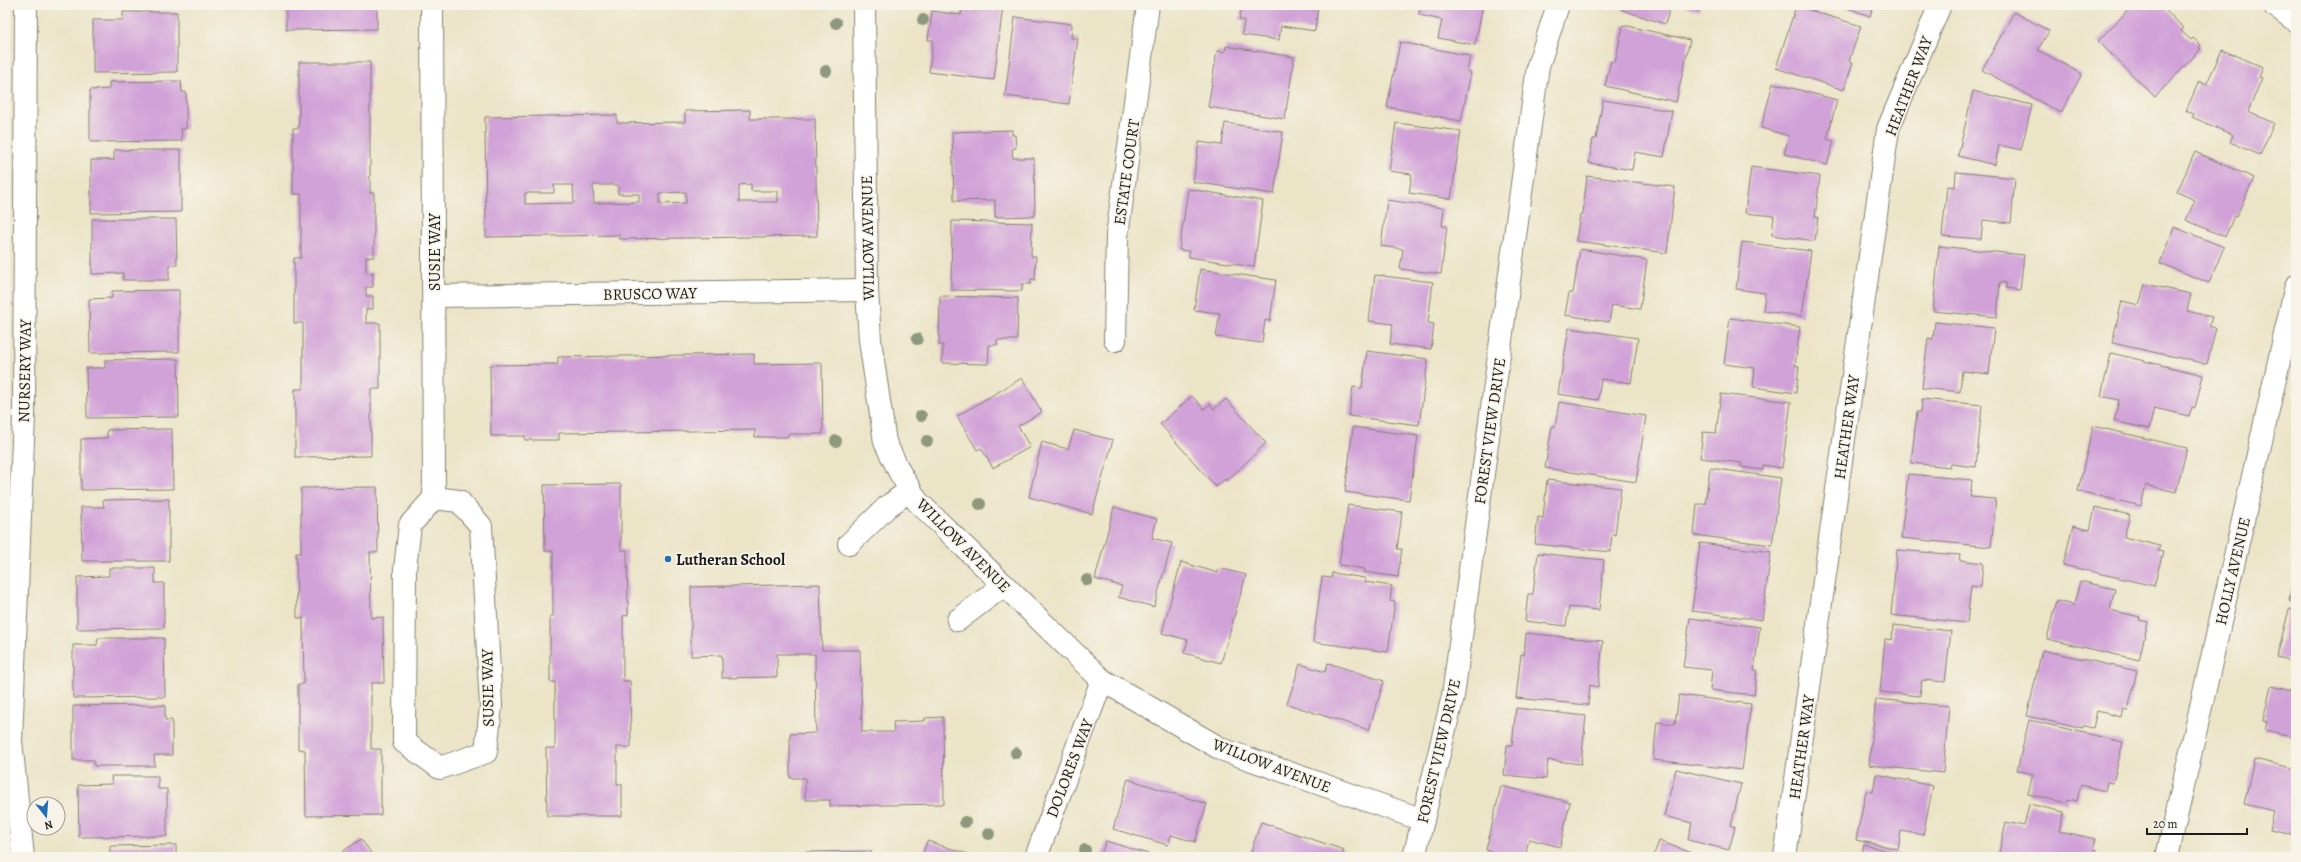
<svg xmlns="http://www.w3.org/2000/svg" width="2301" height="862" font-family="Alegreya,serif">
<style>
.building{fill:#d1a2d8;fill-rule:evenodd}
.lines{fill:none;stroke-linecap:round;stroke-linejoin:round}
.minor-casing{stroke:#848072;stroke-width:24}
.minor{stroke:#fff;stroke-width:22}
.tree{fill:#8e987d}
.poi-dot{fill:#1f6fb2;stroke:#f7f3e8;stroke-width:1.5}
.labels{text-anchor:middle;stroke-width:3.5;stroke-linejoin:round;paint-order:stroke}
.street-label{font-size:16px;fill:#1c1c1c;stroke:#f7f3e8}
.poi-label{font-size:16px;font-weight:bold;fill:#1c1c1c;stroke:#f7f3e8;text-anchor:start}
</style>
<rect width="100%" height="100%" fill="#f7f3e8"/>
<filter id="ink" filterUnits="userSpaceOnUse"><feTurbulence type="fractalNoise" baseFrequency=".025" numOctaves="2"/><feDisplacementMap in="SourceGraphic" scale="8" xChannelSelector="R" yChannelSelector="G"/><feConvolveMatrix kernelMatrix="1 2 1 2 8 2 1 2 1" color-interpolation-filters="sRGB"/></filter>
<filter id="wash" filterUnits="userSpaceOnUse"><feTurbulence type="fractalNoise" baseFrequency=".012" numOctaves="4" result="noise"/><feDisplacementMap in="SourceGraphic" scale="16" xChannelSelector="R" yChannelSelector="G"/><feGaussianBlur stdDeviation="0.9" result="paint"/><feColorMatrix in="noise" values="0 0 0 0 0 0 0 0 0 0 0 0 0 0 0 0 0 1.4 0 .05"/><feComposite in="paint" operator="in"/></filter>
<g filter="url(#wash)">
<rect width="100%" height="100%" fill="#ebe4c7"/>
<g id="blocks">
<g class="building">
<path d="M286 5H377V29L286 30Z"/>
<path d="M962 5H1003L994 80 929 72 933 40H928L932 11 961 15Z"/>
<path d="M1242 5H1318L1315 31 1281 26 1279 40 1242 35 1244 20H1239Z"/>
<path d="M1421 5H1483L1475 45 1438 38 1442 20 1419 15Z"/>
<path d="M1624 5H1671L1665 24 1622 10Z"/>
<path d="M1681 5H1700L1699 11Z"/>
<path d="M1839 5H1874L1870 16Z"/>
<path d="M2056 5H2064L2062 9Z"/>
<path d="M2133 5H2160L2184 28 2181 31 2191 40 2193 38 2201 45 2199 48 2201 49 2155 97 2098 41Z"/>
<path d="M1796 6 1861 26 1849 61 1853 62 1844 90 1776 68Z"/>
<path d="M123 12H177V72L93 73V20H123Z"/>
<path d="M2014 12 2049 31 2038 50 2082 74 2061 113 1982 70Z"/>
<path d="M1015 17 1072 24 1071 38H1078L1069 104 1005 96Z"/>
<path d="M1623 25 1690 40 1676 102 1605 86 1611 61 1615 62Z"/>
<path d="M1400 42 1470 56 1467 71 1471 72 1461 121 1387 107Z"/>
<path d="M1226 46 1294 57 1285 119 1208 107 1217 51 1225 52Z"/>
<path d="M2222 50 2263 67 2259 77 2262 78 2248 112 2274 123 2260 155 2230 142 2233 135 2192 117 2193 114 2186 111 2199 81 2206 85Z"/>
<path d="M299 62H370V193H374V257H366V273L373 272V287H366V296H373V309H366V323H380V389H371V456L295 457V389H303V323H294V258H301V194H293V128H299Z"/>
<path d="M181 81 182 92H186V129H181L182 141 90 142V90L109 89V82Z"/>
<path d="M1773 83 1837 100 1827 139 1834 141 1827 165 1784 154 1789 136 1761 128Z"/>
<path d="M1973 91 2032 105 2021 150 1999 145 1995 165 1958 156Z"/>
<path d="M1603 100 1672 111 1664 157 1635 152 1632 170 1589 163 1593 139H1596Z"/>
<path d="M750 110V119H815L817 236 619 239V235L486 237 485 117 617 115V123L685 122V111ZM751 184V191H778V202H739V185ZM554 185H573L574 203 525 204V193H554ZM593 185H618V194H639V202L594 203ZM686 192V203L660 204V193Z"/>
<path d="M1225 123 1283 132 1274 194 1193 182 1199 142 1222 145Z"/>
<path d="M1396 123 1461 131 1451 199 1409 193 1412 174 1389 171Z"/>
<path d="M1012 130V135H1015L1016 148 1012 149 1013 158H1034L1035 216 995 217V200L954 201 952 132Z"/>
<path d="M114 150H181V212L91 213V160H114Z"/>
<path d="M2195 152 2254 178 2236 217 2234 216 2225 237 2186 220 2195 200 2177 192Z"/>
<path d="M1751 167 1820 176 1815 217H1818L1815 241 1772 235 1774 216 1745 213Z"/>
<path d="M1956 172 2015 178 2011 223 1983 220 1981 239 1942 236 1947 186 1955 187Z"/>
<path d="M1587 176 1675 187 1667 253 1576 241 1580 214H1583Z"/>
<path d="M1188 189 1263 201 1254 267 1189 257V251L1179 250Z"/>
<path d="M1387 200 1444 208 1442 226H1447L1441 274 1400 269 1403 249 1381 246Z"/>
<path d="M92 219H176L177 265H169V280H123V273L92 274Z"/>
<path d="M952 221 1032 223 1031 256H1036L1035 280 1031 279V284H1022V291L951 290Z"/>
<path d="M2174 227 2224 247 2209 283 2160 263Z"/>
<path d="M1742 242 1811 251 1802 316 1763 311 1765 293 1736 289Z"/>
<path d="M1939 246 2024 255 2020 290 2006 288V283L2000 282 1997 317 1933 311Z"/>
<path d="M1580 249 1647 260 1640 309 1612 305 1609 322 1565 315 1569 293H1573Z"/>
<path d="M1200 269 1276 280 1270 321 1265 320 1262 343 1216 337 1220 313 1194 310Z"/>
<path d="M1375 275 1433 282 1428 323 1434 324 1431 349 1390 344 1393 324 1369 321Z"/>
<path d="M2145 284 2191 294 2187 311 2212 317 2209 326 2216 328 2207 364 2112 343 2122 301 2139 305Z"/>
<path d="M179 290V352L90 353 89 299 112 298V291Z"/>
<path d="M940 296 1018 298 1017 340H997V345H989L988 364 942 363 943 345H939Z"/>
<path d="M1730 318 1800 327 1795 365 1799 366 1796 393 1753 387 1755 368 1724 364Z"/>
<path d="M1935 322 1994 328 1989 374 1962 371 1960 392 1922 388 1928 338 1933 339Z"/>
<path d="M1569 328 1638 338 1631 383 1601 379 1598 400 1558 394Z"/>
<path d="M1367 351 1428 359 1419 425 1349 416 1353 387 1362 388Z"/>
<path d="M2111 353 2203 375 2195 408 2192 407 2189 416 2154 408 2149 429 2114 421 2119 400 2101 396Z"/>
<path d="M754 354V364L822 363 823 434H788V437H755V430L559 433V440H525V436H491L490 365 558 364V357Z"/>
<path d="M178 359 179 417 87 418 86 368H105V360Z"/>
<path d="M1022 378 1042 412 1018 426 1030 447 993 468 981 448 977 450 957 416Z"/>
<path d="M1721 394 1791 402 1782 468 1763 465V470L1741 467 1742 463 1700 458 1703 432 1716 433Z"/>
<path d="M1192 396 1204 409 1210 404 1214 409 1226 399 1266 443 1227 481 1225 479 1216 487 1160 424Z"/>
<path d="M1922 399 1982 405 1976 467 1951 464 1950 467 1911 463 1917 412H1921Z"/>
<path d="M1559 402 1646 416 1636 482 1545 468 1552 426 1555 427Z"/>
<path d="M2093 426 2187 448 2176 492 2146 485 2141 506 2078 491Z"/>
<path d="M1353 427 1418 436 1409 500 1345 492Z"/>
<path d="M172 429 173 489 81 490V439L107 438V430Z"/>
<path d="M1074 430 1113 440 1092 514 1029 497 1042 442 1068 449Z"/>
<path d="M1710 468 1781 478 1772 545 1694 535 1697 504H1705Z"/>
<path d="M1908 474 1972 480 1970 497 1996 499 1991 547 1901 538Z"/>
<path d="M1547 480 1621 488 1615 535 1612 534 1610 552 1535 544 1538 517 1543 518Z"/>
<path d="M621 484V550H627L628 615 623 616V681H630L631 747H617V784H622V816H547L546 748H555V682H550V616H553V551H545L544 485Z"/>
<path d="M377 487 378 552H370L371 618 383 617 384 683H371V749H381V815L306 816 305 750 298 749V684H304L303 618H297L296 553H301V488Z"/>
<path d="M169 499V561H82L81 507H104L103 500Z"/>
<path d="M1348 505 1402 512 1397 549H1402L1398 577 1364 572 1365 569 1339 565Z"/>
<path d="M1114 507 1157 519 1152 538 1172 543 1154 607 1118 597 1122 586 1095 579Z"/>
<path d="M2095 507 2130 515 2124 537 2160 546 2158 551 2163 552 2154 586 2063 565 2073 526 2090 530Z"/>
<path d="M1700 543 1771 552 1762 620 1692 611Z"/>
<path d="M1897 550 1960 555 1959 560 1983 563 1981 587 1971 586 1967 623 1891 615Z"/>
<path d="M1538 553 1604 560 1599 610 1569 607 1566 626 1525 621 1528 594H1533Z"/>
<path d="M1181 562 1218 573 1219 568 1246 575 1221 663 1184 653 1188 640 1162 633Z"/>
<path d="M109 568H155V583H164V628L77 629V577L109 576Z"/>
<path d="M1332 573 1365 578V582L1392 586 1390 601 1395 602 1388 652 1313 642 1322 577 1331 578Z"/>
<path d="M2296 574V603L2289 601Z"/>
<path d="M2080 581 2115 589 2110 610 2140 617 2139 620 2148 622 2139 660 2047 639 2056 601 2074 605Z"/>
<path d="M820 584 822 650H860L862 732H894L893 722 925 721V718L943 717 944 804 830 806V800H805V778H790V734L816 733 815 654H777V677L722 678V655L691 656V587Z"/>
<path d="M2289 609 2296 610V661L2277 657Z"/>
<path d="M1690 618 1760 627 1754 670H1757L1754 695 1710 690 1712 670 1683 667Z"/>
<path d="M1893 625 1951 631 1945 682 1922 680 1920 696 1880 692 1885 639 1892 640Z"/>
<path d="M1526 633 1603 641 1598 687 1590 685 1588 705 1516 698 1521 654 1524 655Z"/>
<path d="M98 638H164L165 697 73 698V645H97Z"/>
<path d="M2042 650 2137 671 2128 710 2123 709 2121 717 2097 711 2093 728 2084 726 2083 729 2027 716Z"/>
<path d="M1328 663 1384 681 1369 730 1287 704 1300 664 1325 672Z"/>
<path d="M2271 686 2296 692V737L2265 730 2267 722 2263 721Z"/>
<path d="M1679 695 1751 704 1742 770 1653 760 1657 722 1675 724Z"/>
<path d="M1876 699 1949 706 1943 773 1869 765Z"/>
<path d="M165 705V720H172V755H154L155 766H94V760H73V706Z"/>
<path d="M1516 708 1586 716 1581 764 1548 760 1546 779 1504 775 1507 745H1512Z"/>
<path d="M2029 720 2123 742 2113 783 2107 782 2105 791 2081 785 2077 801 2068 799 2067 803 2028 794 2033 774 2017 770Z"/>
<path d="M2254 759 2296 769V836L2270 830 2274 811 2244 804Z"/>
<path d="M1676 769 1741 784 1731 826 1735 827 1729 850 1688 840 1692 823 1664 816Z"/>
<path d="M1876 774 1933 786 1923 835 1901 831 1898 849 1856 840 1866 791 1873 792Z"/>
<path d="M111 776H158V789H167V836L79 837 78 785 112 784Z"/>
<path d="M1128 779 1207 804 1195 842 1171 835 1168 845 1113 829Z"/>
<path d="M1501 786 1570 802 1560 847 1529 839 1525 857H1515L1486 850Z"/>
<path d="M2029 804 2064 812 2059 831 2096 839 2093 849 2097 850 2095 857H1998L2006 822 2024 826Z"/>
<path d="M1261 822 1344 850 1342 857H1249Z"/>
<path d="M361 839 374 857H335Z"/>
<path d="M927 841 968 854 967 857H922Z"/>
<path d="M1106 841 1158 857H1100Z"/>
<path d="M1659 841 1703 857H1653Z"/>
<path d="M176 845V857H88V855L110 854V846Z"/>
<path d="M1864 845 1910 856V857H1861Z"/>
<path d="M871 851V857H805L804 852Z"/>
<path d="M330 852 334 857H323Z"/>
</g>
</g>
</g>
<g filter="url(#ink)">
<use href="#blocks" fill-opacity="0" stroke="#848072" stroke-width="1"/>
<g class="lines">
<defs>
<g id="minor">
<path d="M432 5 434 498"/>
<path d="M864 5 867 290 870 340 885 442 900 473 917 501 1102 680 1221 749 1423 820"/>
<path d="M2274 5 2296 21"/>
<path d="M434 296 867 290"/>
<path d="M1115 340 1117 236 1148 5"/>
<path d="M434 498 459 501 481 526 491 706 486 752 440 768 404 742 405 569 410 525Z"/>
<path d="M849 544 887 507 910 490"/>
<path d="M958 620 1004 585"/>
<path d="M23 857 11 741 24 415 26 5"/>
<path d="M1036 857 1102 680"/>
<path d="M1414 857 1453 696 1538 66 1558 5"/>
<path d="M1785 857 1888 129 1940 5"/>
<path d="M2167 857 2296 286"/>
</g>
</defs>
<use href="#minor" class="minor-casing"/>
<use href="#minor" class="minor"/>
</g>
<g class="tree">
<circle cx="923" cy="20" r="6"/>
<circle cx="836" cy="23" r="6"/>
<circle cx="826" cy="71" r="6"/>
<circle cx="917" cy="339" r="6"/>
<circle cx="921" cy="416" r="6"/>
<circle cx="836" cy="441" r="6"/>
<circle cx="927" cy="441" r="6"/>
<circle cx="980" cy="504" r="6"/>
<circle cx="1087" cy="580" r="6"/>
<circle cx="1016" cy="753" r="6"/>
<circle cx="965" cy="822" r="6"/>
<circle cx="989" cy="834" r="6"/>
<circle cx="1085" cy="850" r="6"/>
</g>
</g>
<circle class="poi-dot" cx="668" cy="559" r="4"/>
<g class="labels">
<g class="street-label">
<text transform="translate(1908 86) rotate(-69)" y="6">HEATHER WAY</text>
<text transform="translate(1126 172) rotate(-82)" y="6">ESTATE COURT</text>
<text transform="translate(867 238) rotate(-91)" y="6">WILLOW AVENUE</text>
<text transform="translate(434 252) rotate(-90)" y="6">SUSIE WAY</text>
<text transform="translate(650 293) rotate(-1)" y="6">BRUSCO WAY</text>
<text transform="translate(24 371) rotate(-89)" y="6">NURSERY WAY</text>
<text transform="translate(1846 427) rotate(-82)" y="6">HEATHER WAY</text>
<text transform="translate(1489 431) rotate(-82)" y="6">FOREST VIEW DRIVE</text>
<text transform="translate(964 545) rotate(45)" y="6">WILLOW AVENUE</text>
<text transform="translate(2232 571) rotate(-77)" y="6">HOLLY AVENUE</text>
<text transform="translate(487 688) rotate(-91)" y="6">SUSIE WAY</text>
<text transform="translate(1801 747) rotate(-82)" y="6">HEATHER WAY</text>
<text transform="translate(1438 751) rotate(-77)" y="6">FOREST VIEW DRIVE</text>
<text transform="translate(1272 765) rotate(21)" y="6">WILLOW AVENUE</text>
<text transform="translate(1069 768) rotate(-69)" y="6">DOLORES WAY</text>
</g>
<g class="poi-label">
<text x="676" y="565">Lutheran School</text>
</g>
</g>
<rect width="2301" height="862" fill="none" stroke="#f7f3e8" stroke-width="20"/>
<g transform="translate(46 816) rotate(163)"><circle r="19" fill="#f7f3e8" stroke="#9f9d96"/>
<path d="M0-3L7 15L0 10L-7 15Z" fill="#1f6fb2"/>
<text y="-6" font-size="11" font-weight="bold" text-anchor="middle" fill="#1c1c1c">N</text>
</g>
<path d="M2147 828v6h100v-6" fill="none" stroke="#1c1c1c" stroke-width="2"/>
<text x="2153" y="828" font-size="12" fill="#1c1c1c" stroke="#f7f3e8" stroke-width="3" paint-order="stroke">20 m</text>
</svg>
